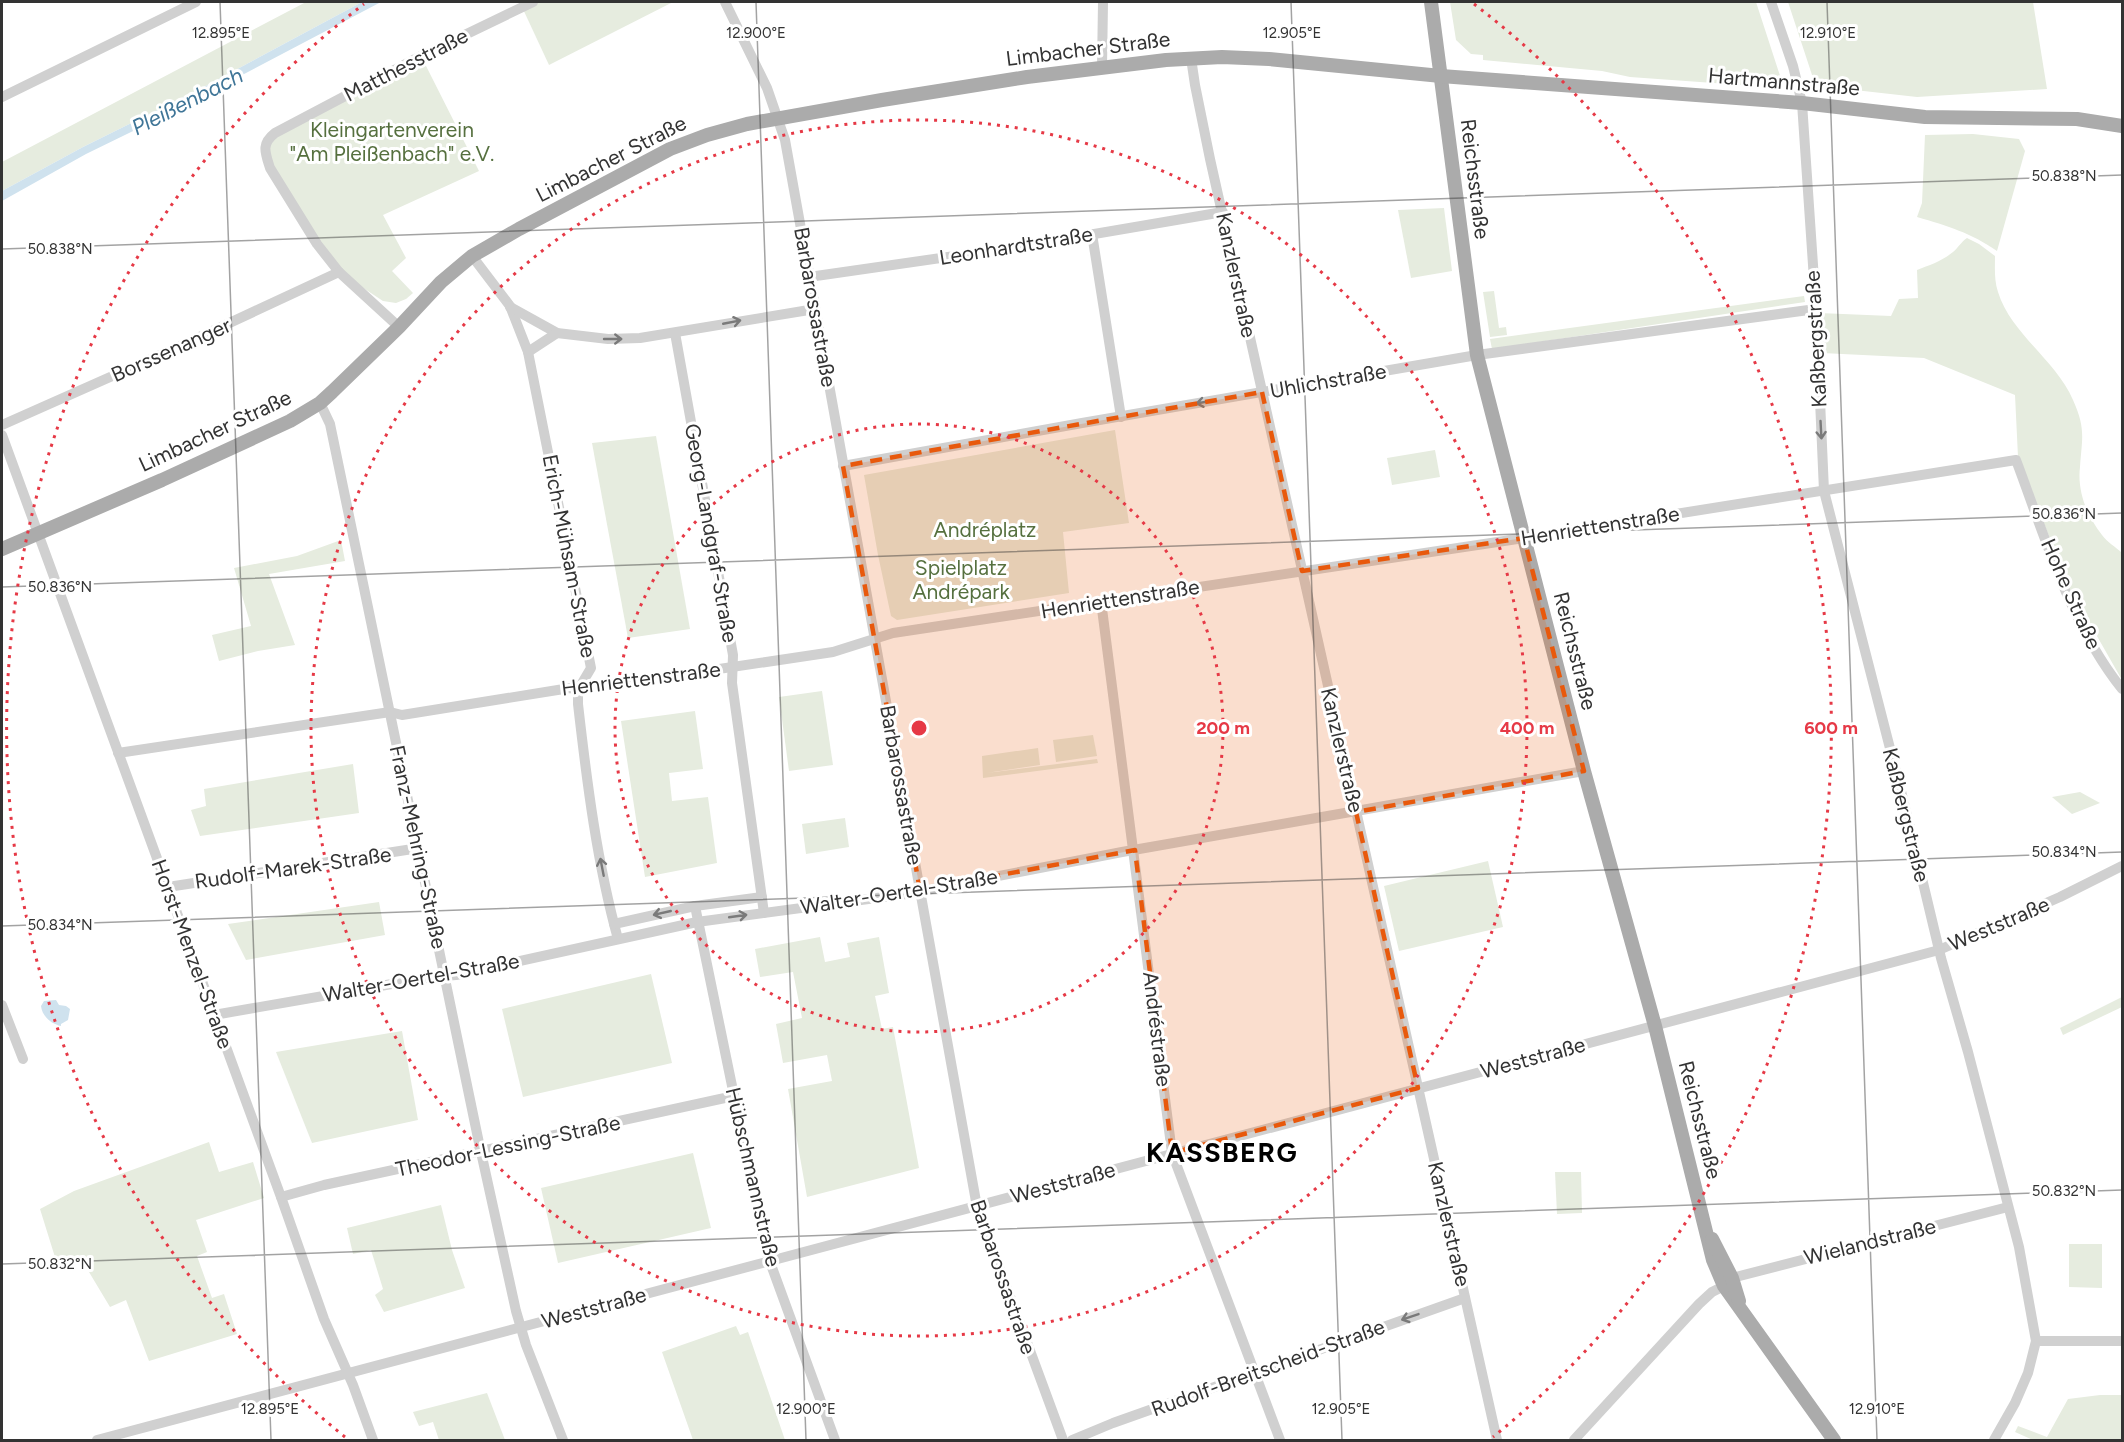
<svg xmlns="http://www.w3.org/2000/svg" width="2124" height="1442" font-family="Figtree,sans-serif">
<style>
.green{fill:#e6ecdf}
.water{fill:#cfe2ee}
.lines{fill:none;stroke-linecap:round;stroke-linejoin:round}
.minor{stroke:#d0d0d0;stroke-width:10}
.major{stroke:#ababab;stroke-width:14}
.oneway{stroke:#7a7a7a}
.marked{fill:#e8590c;fill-opacity:0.2;stroke:#e8590c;stroke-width:4.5;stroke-dasharray:12 8;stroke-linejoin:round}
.ticks{fill:none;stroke:#333;stroke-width:1.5;stroke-opacity:0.45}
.ring{fill:none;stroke:#e63946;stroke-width:3;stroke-dasharray:3 6}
.labels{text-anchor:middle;stroke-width:6;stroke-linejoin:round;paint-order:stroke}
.street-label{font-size:21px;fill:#333;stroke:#fff}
.park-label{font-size:21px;fill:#56703f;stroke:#fff}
.water-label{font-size:22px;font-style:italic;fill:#3f7597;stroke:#fff}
.district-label{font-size:27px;font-weight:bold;letter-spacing:1.5px;fill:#000;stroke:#fff}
.ticks-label{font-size:15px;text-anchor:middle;fill:#333;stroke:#fff;stroke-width:6;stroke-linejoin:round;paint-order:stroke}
.centre{fill:#e63946;stroke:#fff;stroke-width:3}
.ring-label{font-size:18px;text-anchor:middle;font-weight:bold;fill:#e63946;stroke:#fff;stroke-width:6;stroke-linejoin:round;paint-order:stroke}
</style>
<rect width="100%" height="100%" fill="#fff"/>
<g class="green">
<path d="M306 2H362L200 89 83 147 2 191V162Z"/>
<path d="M534 2H673L549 65 522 7Z"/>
<path d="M1450 2H1756L1784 88 1630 77 1602 71 1483 60V55L1471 54 1456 40Z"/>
<path d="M1788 2H2033L2047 89 1917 97 1819 86 1814 81Z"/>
<path d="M421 56 479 171 383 215 406 258 392 271 413 293 406 299 396 303 383 301 339 272 276 179 267 139Z"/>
<path d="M1973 134 2019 139 2025 151 1997 251C1971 233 1948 226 1917 217L1922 203 1925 135Z"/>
<path d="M1444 208 1452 271 1411 278 1398 210Z"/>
<path d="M1967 238 1979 244 1995 256C1995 268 1994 280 1998 292 2011 334 2056 360 2073 400 2086 429 2082 438 2080 467 2077 491 2087 516 2102 535 2107 542 2116 547 2122 553V680L2069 587 2018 457 2015 395 1924 358 1822 353 1819 313 1891 316 1899 299 1918 298 1917 270C1930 265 1942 261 1953 252 1958 248 1961 242 1967 238Z"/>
<path d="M1494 291 1499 328 1506 327 1507 335 1490 337 1483 292Z"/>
<path d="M1804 296 1805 302 1492 349 1490 339Z"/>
<path d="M1115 430 1129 523 1063 532 1069 593 897 620 891 616 878 555 864 475Z"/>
<path d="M656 436 690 629 628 638 592 443Z"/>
<path d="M1435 450 1440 477 1392 485 1387 458Z"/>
<path d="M341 540 345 561 269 574 295 645 258 651 219 661 212 635 251 626 234 568 297 556Z"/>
<path d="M822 691 833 765 789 771 779 697Z"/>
<path d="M695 711 703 769 669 773 672 801 708 797 717 863 645 877 621 721Z"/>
<path d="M1093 735 1097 756 1056 762 1053 740Z"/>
<path d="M1038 748 1040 765 986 773 1097 759 1098 763 983 778 982 756Z"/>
<path d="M353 764 359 813 200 836 191 810 206 806 204 789Z"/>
<path d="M2080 792 2100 803 2072 814 2052 797Z"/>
<path d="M845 818 849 847 806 854 802 824Z"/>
<path d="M1488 861 1503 927 1399 951 1384 886Z"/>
<path d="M379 902 385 935 246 960 228 924Z"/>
<path d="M820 937 825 962 850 957 847 943 879 937 889 993 875 996 882 1029 893 1027 919 1168 807 1197 788 1089 832 1081 827 1055 783 1063 776 1024 802 1018 793 972 760 977 755 949Z"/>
<path d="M651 974 672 1063 523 1097 502 1009Z"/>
<path d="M2122 997V1007L2063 1035 2060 1028Z"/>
<path d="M402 1031 418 1120 312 1143 276 1052Z"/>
<path d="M209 1142 219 1172 253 1162 264 1198 196 1220 207 1252 197 1256 212 1298 224 1294 237 1334 149 1361 126 1300 110 1307 83 1262 59 1270 40 1209 74 1191Z"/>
<path d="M693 1153 711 1228 558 1263 541 1188Z"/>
<path d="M1555 1172H1581L1582 1213 1557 1214Z"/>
<path d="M441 1205 452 1250 465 1288 384 1312 375 1295 383 1289 371 1250 353 1254 347 1228Z"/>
<path d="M2069 1244H2102V1288L2069 1287Z"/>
<path d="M736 1326 740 1335 748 1332 785 1440H693L662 1352Z"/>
<path d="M487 1393 505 1440H439L433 1422 419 1426 413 1412Z"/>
<path d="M2100 1395H2122V1440H2033L2015 1432 2018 1426 2047 1437 2068 1399Z"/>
</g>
<g class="water">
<path d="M362 2H381L170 113 86 154 2 201V191L83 147 200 89Z"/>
<path d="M56 1000 59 1005 66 1006 70 1009 68 1020 61 1024V1026C51 1024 42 1016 41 1006L44 1001Z"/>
</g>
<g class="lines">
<g class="minor">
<path d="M725 2 767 88 785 140 977 1207 1063 1440"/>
<path d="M1771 2 1793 66 1802 103 1816 309 1824 491 1903 799 1941 958 1968 1052 2019 1247 2036 1341 2028 1373 2015 1403 1994 1440"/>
<path d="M1191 58 1195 85 1210 159 1497 1440"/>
<path d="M1102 67 1103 2"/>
<path d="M2 97 196 2"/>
<path d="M1092 234 1121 417"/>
<path d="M472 256 510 306 528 352 591 668 578 690V704C587 783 597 863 618 939"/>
<path d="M809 277 1024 246 1223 212"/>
<path d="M510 307 557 333 608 339 640 338 815 309"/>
<path d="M399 327 339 272 317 244 270 168C265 152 261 144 275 133L421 56 533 2"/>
<path d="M675 333 733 655 732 683 764 913"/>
<path d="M528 352 557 333"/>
<path d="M320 403 330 424 479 1143 516 1311 526 1345 563 1440"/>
<path d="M2 425 180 346 339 272"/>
<path d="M2 435 281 1197 324 1319 353 1385 373 1440"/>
<path d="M843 466 1082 423 1477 355 1816 309"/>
<path d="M1101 601 1172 1153 1280 1440"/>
<path d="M118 753 390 712 402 715 570 688 578 690 833 652 893 633 1524 538 2016 460C2045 537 2070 624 2122 689"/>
<path d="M168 887 419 848"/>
<path d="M695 906 766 1251 835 1440"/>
<path d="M614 924 695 906 762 897"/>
<path d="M2 1005 23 1059"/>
<path d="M214 1015 432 977 456 975 697 922 906 894 1122 852 1584 771"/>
<path d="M281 1197 324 1185 734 1096"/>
<path d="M1732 1278 2008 1207"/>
<path d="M2036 1341H2122"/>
<path d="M97 1440 1939 950 2060 897 2122 866"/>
<path d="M1072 1440 1113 1423 1465 1298"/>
<path d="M1574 1440 1699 1304 1712 1292 1724 1286"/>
</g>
<g class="major">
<path d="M1431 2 1477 355 1584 771 1655 1026 1713 1260 1724 1286 1834 1440"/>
<path d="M2 549 162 480 290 421 320 403 332 392 399 327 441 282 472 256 519 229 670 149 707 135 747 124 882 100 1027 77 1166 60 1222 57 1269 59 1441 76 1802 103 1925 117 2077 119 2122 126"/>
<path d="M1712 1239 1732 1278 1739 1301"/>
</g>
</g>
<defs><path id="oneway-shaft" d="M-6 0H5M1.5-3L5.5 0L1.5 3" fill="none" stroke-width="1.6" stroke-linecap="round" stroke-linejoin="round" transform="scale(1.5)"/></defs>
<g class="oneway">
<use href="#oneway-shaft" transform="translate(732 322) rotate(-11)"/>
<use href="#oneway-shaft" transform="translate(613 339)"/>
<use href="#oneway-shaft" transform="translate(1205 402) rotate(170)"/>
<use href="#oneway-shaft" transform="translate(1821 430) rotate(87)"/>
<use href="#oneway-shaft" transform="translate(602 867) rotate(-101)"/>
<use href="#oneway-shaft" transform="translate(662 913) rotate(167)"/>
<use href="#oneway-shaft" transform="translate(738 916) rotate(-8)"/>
<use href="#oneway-shaft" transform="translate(1410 1317) rotate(161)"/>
</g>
<path class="marked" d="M1262 392 1302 571 1524 538 1584 771 1356 812 1418 1088 1172 1153 1135 850 920 890 843 466Z"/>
<path class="ticks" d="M220 2 271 1440M756 2 806 1440M1291 2 1342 1440M1827 2 1877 1440M2 249 2122 175M2 587 2122 513M2 926 2122 852M2 1264 2122 1190"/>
<g class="ring">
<circle cx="919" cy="728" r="304"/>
<circle cx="919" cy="728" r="608"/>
<path d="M345 1437A912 912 0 0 1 364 4M1474 4A912 912 0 0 1 1493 1437"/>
</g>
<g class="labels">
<g class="street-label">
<text transform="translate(1088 49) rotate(-7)" y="7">Limbacher Straße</text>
<text transform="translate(406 65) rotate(-27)" y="7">Matthesstraße</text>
<text transform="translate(1784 82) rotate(5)" y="7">Hartmannstraße</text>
<text transform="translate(611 159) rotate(-27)" y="7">Limbacher Straße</text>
<text transform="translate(1475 179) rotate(83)" y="7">Reichsstraße</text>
<text transform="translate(1016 246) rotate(-9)" y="7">Leonhardtstraße</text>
<text transform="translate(1236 275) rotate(78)" y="7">Kanzlerstraße</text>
<text transform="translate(815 307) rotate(80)" y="7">Barbarossastraße</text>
<text transform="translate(1816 339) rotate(-93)" y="7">Kaßbergstraße</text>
<text transform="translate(171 350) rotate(-24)" y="7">Borssenanger</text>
<text transform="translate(1328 381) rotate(-10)" y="7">Uhlichstraße</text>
<text transform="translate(215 431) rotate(-25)" y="7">Limbacher Straße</text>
<text transform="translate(1600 526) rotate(-9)" y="7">Henriettenstraße</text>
<text transform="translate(711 533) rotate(80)" y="7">Georg-Landgraf-Straße</text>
<text transform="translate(569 556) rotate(79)" y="7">Erich-Mühsam-Straße</text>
<text transform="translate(2071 594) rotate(66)" y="7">Hohe Straße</text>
<text transform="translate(1120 599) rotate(-9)" y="7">Henriettenstraße</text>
<text transform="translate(1575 651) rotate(76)" y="7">Reichsstraße</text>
<text transform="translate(641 679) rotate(-7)" y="7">Henriettenstraße</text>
<text transform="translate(1342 750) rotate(77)" y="7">Kanzlerstraße</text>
<text transform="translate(901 785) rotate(80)" y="7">Barbarossastraße</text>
<text transform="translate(1906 815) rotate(76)" y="7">Kaßbergstraße</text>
<text transform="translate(418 847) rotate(78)" y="7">Franz-Mehring-Straße</text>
<text transform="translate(293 868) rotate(-8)" y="7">Rudolf-Marek-Straße</text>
<text transform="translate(899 892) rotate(-9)" y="7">Walter-Oertel-Straße</text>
<text transform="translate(1999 924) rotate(-23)" y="7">Weststraße</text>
<text transform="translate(192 954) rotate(70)" y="7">Horst-Menzel-Straße</text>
<text transform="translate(421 978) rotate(-10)" y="7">Walter-Oertel-Straße</text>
<text transform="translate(1157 1029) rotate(83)" y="7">Andréstraße</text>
<text transform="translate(1533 1058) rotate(-15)" y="7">Weststraße</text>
<text transform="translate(1700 1120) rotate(76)" y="7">Reichsstraße</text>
<text transform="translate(508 1146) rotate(-12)" y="7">Theodor-Lessing-Straße</text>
<text transform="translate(753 1177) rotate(77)" y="7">Hübschmannstraße</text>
<text transform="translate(1063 1183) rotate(-15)" y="7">Weststraße</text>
<text transform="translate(1449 1224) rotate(77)" y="7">Kanzlerstraße</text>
<text transform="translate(1870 1242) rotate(-14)" y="7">Wielandstraße</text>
<text transform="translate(1003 1277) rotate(71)" y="7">Barbarossastraße</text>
<text transform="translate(594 1308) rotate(-15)" y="7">Weststraße</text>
<text transform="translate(1268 1368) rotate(-20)" y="7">Rudolf-Breitscheid-Straße</text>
</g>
<g class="park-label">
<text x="392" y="137">Kleingartenverein<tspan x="392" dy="24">"Am Pleißenbach" e.V.</tspan></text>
<text x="985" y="537">Andréplatz</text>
<text x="961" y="575">Spielplatz<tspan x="961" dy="24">Andrépark</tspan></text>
</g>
<g class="water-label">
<text transform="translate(187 101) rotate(-27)" y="8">Pleißenbach</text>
</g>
<g class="district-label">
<text x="1222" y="1162">KASSBERG</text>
</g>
</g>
<g class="ticks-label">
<text x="221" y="38">12.895°E</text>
<text x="756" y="38">12.900°E</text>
<text x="1292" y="38">12.905°E</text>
<text x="1828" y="38">12.910°E</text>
<text x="2064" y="181">50.838°N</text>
<text x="60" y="254">50.838°N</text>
<text x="2064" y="519">50.836°N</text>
<text x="60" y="592">50.836°N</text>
<text x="2064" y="857">50.834°N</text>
<text x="60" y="930">50.834°N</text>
<text x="2064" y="1196">50.832°N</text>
<text x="60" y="1269">50.832°N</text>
<text x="270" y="1414">12.895°E</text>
<text x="806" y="1414">12.900°E</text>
<text x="1341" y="1414">12.905°E</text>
<text x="1877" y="1414">12.910°E</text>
</g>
<circle cx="919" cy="728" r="9" class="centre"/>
<g class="ring-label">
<text x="1223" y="734">200 m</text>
<text x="1527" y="734">400 m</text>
<text x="1831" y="734">600 m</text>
</g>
<rect width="2124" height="1442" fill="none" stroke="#333333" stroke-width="6"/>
</svg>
